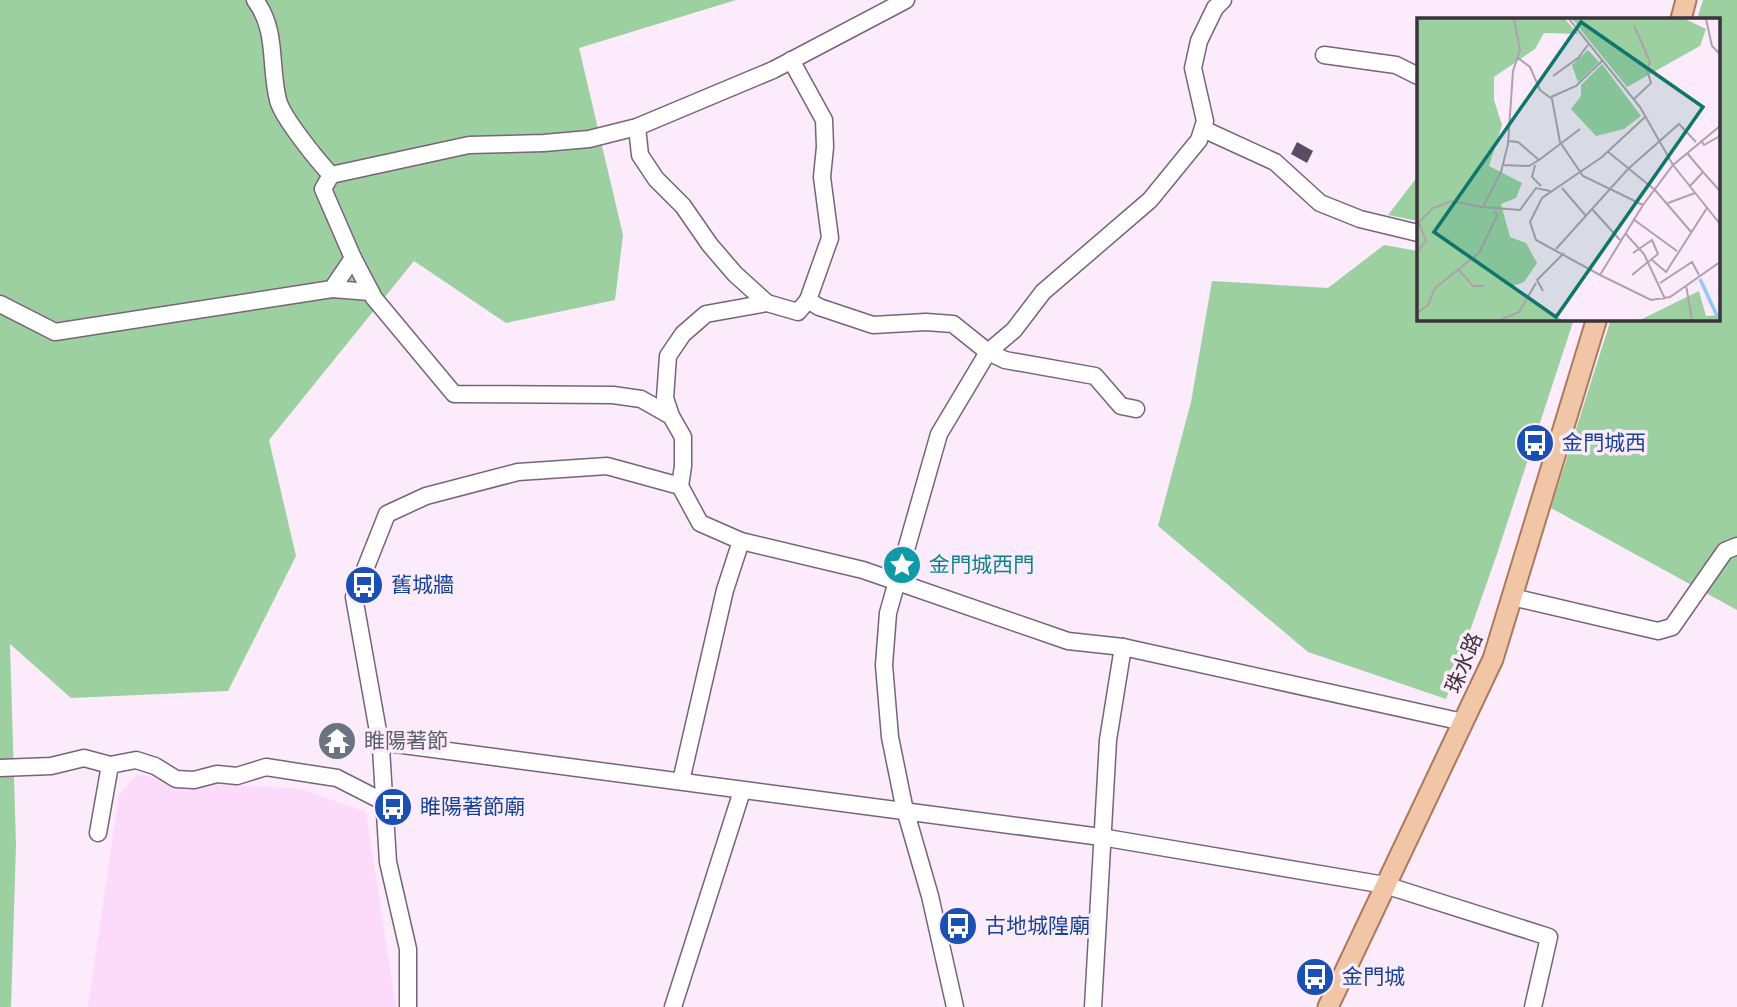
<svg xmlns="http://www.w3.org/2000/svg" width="1737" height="1007" font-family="'Golos Text','Noto Sans TC',sans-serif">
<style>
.built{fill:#fcdaf9}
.green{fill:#9cd0a1}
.building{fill:#5c4b63}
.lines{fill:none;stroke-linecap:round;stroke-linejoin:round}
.minor-casing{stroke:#7a6279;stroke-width:19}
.major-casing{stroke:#ab7a5c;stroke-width:23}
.minor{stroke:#fff;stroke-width:16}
.major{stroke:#f1c6a7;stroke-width:19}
.labels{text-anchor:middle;stroke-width:7;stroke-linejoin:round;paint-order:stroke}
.transit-label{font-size:21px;fill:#164399;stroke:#fcebfa;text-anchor:start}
.culture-label{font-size:21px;fill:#0d838f;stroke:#fcebfa;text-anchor:start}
.street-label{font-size:21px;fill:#3c323c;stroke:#fcebfa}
.worship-label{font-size:21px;fill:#5b616d;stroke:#fcebfa;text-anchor:start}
.inset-river{fill:none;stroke:#91c8f8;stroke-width:3.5}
.inset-road{fill:none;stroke:#afa1ae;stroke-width:2}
.view{fill:#0f766e;fill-opacity:0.15;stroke:#0f766e;stroke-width:3.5}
.inset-edge{fill:none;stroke:#3c323c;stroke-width:3.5}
</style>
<rect width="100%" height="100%" fill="#fcebfa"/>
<path class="built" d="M137 774 157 778 187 790 215 784 301 789 366 812 396 1007H88L119 795Z"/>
<g class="green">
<path d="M0 0H736L579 48 623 235 615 300 506 323 414 261 269 440 296 556 228 691 71 698 10 644 16 845 11 1007H0Z"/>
<path d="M1703 0H1737V610L1551 508 1611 319 1718 318V19H1697Z"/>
<path d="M1418 176V221L1388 215Z"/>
<path d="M1384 245 1418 251V318L1574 319 1497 554 1446 699 1308 652 1158 526 1191 402 1212 281 1328 288Z"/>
</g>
<g class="building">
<path d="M1297 142 1313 151 1307 163 1291 154Z"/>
<path d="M348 726 350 753 327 755 324 728Z"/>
</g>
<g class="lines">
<defs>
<g id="minor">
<path d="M255 0C278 31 269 64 278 100 282 117 318 161 331 175"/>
<path d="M1324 55 1396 65 1418 76"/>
<path d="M791 60 824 120 825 147 822 177 830 238 808 300 819 307 873 325 926 322 953 324 988 352 1005 360 1095 376 1121 406 1136 409"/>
<path d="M637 127 640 155 656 179 683 206 710 245 735 274 767 303 798 312 808 300"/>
<path d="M1203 129 1275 162 1320 203 1360 219 1418 233"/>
<path d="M332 289 371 292"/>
<path d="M0 304 55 332 332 289 353 258"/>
<path d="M671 416 665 398 668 356 683 334 706 314 767 303"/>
<path d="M680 486 683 466V437L671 416 641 399 613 395 454 394 374 298 353 258 323 189 331 175 469 145 544 143 589 139 637 127 773 70 906 0"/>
<path d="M1512 597 1658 631 1672 627 1725 551 1737 546"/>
<path d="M380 742 1101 837 1385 885 1549 937 1533 1007"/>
<path d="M0 768 51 766 84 758 110 765"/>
<path d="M681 781 725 590 741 541"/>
<path d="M98 833 110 765 136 760 155 766 176 779 194 780 217 774 237 776 266 767 337 778 384 802"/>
<path d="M408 1007V949L388 862 381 748 354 597 387 514 426 496 518 472 607 466 680 486 700 523 741 541 863 570 1068 641 1123 647 1463 722"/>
<path d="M673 1007 742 791"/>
<path d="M955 1007 930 896 904 806 890 737 884 665 888 613 939 434 988 352 1014 330 1043 292 1150 200 1199 140 1205 121 1193 68 1199 41 1215 8 1223 0"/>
<path d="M1093 1007 1108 740 1123 647"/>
</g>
<g id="major">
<path d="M1681 19 1686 0"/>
<path d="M1328 1007 1493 659 1597 318"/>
</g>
</defs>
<use href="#minor" class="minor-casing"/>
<use href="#major" class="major-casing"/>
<use href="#minor" class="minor"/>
<use href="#major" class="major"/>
</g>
<defs>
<symbol id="bus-disc" viewBox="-11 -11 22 22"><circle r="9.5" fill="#1a4fb4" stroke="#fcebfa"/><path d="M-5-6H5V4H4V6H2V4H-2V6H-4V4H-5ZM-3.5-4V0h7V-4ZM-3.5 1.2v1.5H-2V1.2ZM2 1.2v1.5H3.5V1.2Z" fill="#fff"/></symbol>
<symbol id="sight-disc" viewBox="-11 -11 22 22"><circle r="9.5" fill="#0f9aa8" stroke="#fcebfa"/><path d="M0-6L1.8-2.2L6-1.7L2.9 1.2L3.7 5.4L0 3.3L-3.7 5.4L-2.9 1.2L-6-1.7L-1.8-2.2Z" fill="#fff"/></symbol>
<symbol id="temple-disc" viewBox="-11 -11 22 22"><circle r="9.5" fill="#6b7280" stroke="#fcebfa"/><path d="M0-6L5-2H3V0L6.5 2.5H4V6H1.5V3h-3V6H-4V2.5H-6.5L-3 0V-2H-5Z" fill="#fff"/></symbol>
</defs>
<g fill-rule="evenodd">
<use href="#bus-disc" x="1513" y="421" width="44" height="44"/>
<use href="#sight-disc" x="880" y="543" width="44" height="44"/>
<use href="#bus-disc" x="342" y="563" width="44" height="44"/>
<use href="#temple-disc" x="315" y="719" width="44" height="44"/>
<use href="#bus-disc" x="371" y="785" width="44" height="44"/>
<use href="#bus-disc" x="936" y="904" width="44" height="44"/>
<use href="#bus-disc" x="1293" y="955" width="44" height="44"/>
</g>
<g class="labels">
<g class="transit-label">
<text x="1562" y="450">金門城西</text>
<text x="391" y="592">舊城牆</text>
<text x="420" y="814">睢陽著節廟</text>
<text x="985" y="933">古地城隍廟</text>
<text x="1342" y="984">金門城</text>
</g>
<g class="culture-label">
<text x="929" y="572">金門城西門</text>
</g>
<g class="street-label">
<text transform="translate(1464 663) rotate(-67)" y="7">珠水路</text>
</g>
<g class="worship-label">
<text x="364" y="748">睢陽著節</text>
</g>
</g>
<g transform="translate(1417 18)">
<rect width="303" height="303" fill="#fcebfa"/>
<path d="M0 1H148L161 16 127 15 118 31 77 59V82L85 107 72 148 105 165 99 180 84 186 93 219 109 225 120 245 107 264 96 268 145 302H0ZM155 1H268L289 11 283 28 210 69ZM171 32 182 44 161 64 155 47ZM185 46 224 98 207 111 179 118 154 91 164 78V67ZM282 273 289 298 303 297V302H223Z" fill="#9cd0a1"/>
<path class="inset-river" d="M283 261 302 302"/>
<path class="inset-road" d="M97 1 103 32 96 53 91 126 84 154 66 189 103 192 119 170 133 173M152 1 223 89 256 147 303 206M289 1 295 28 303 36M217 7 233 44 230 52 234 65 217 81M101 40 113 49 123 72 135 81 143 124 166 158 226 187M136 58 161 40 171 27M134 79 159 68 186 42M303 108 256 147 226 187 183 257 234 282 253 279 303 244M284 122 287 127 303 118M91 123 101 124 122 142 163 111M190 133 238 172 275 215M270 135 286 154M86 147 112 148 122 142M118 147 115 159 124 168M273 168 286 154 303 173M145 170 169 198M251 185 278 175M175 191 203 222M216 201 260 233M0 206 16 190 34 183 65 189M208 215 227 236 248 281M139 231 211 151 262 106 279 124M0 234 9 223 2 205M235 242 249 254 290 190M40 250 56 268H67M183 257 119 222 113 204 125 180 185 139 228 99M215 257 241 236 235 222 216 235M243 265 275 244 282 257M269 267 275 302M126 273 120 262 147 235M0 295 11 287 18 270 62 235 80 198 78 193M83 302 102 294 119 265"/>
<path class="view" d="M164 4 286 89 139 299 17 214Z"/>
<rect width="303" height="303" class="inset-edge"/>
</g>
</svg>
